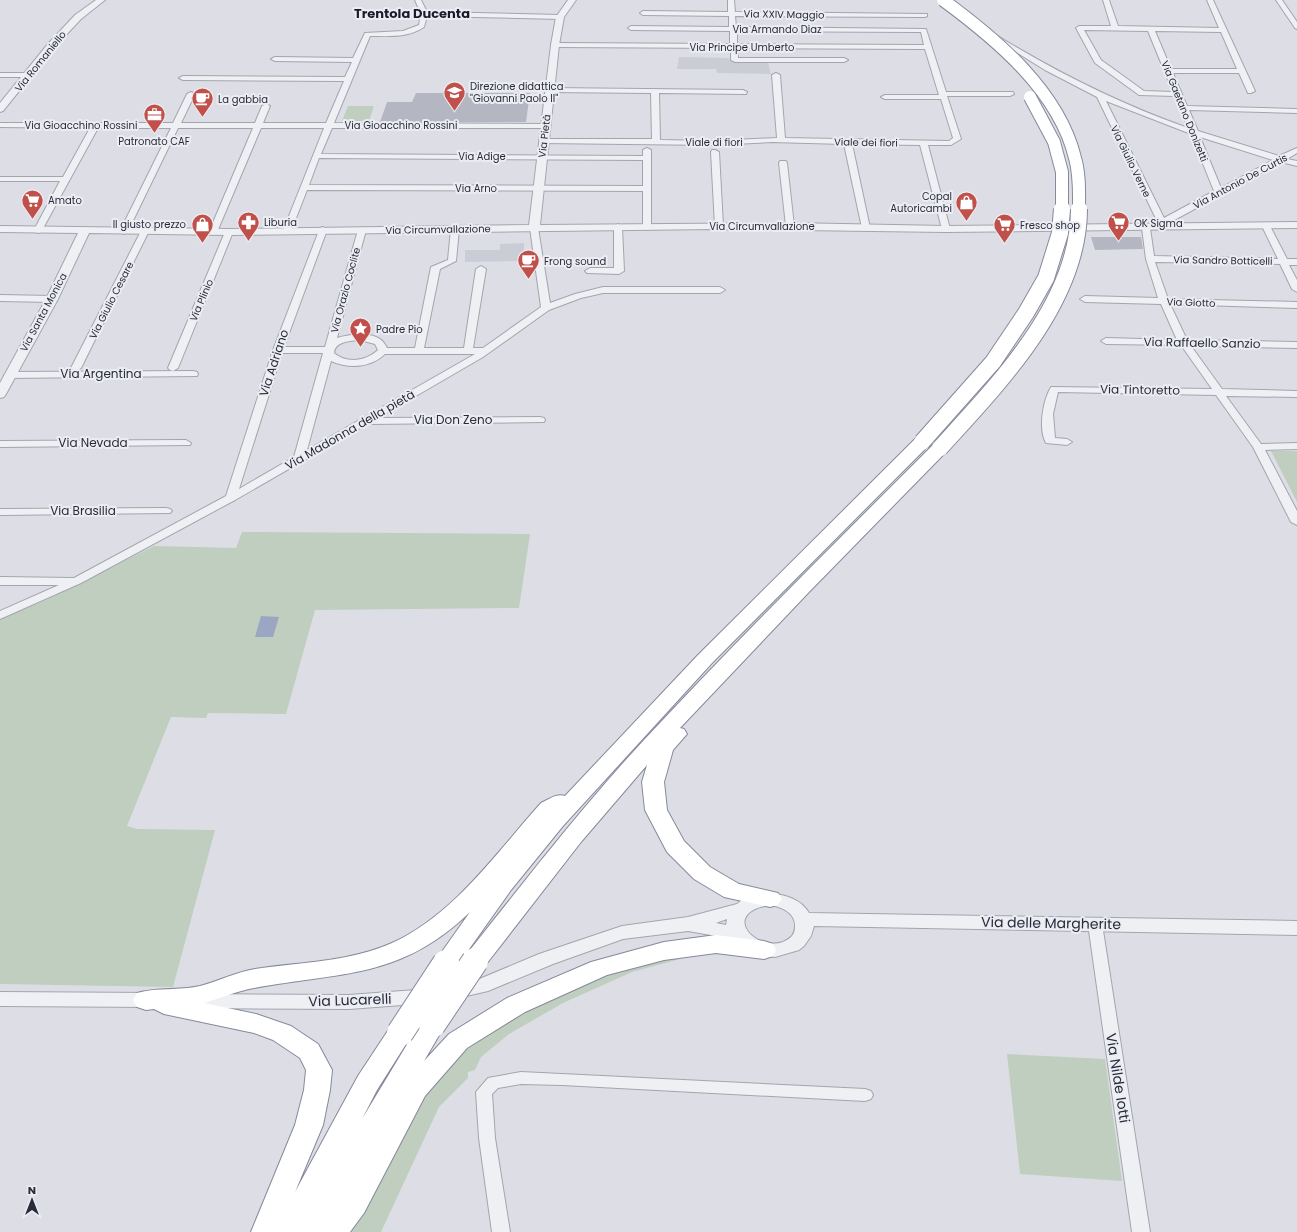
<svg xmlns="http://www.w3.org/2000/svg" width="1297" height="1232" font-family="Poppins,sans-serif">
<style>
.built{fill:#cbcdd6}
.green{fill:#bfcebe}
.water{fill:#9aa6c3}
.building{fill:#b4b7c1}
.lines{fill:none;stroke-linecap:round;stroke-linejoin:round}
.minor-casing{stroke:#a3a5ae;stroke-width:2}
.tertiary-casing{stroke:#a3a5ae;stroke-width:2}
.trunk-casing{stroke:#85899a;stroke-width:2}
.minor{fill:#eff0f4;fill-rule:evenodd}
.tertiary{fill:#eff0f4;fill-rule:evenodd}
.trunk{fill:#fff;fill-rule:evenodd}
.trunk-bridge-far2-casing{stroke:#85899a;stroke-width:14;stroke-linecap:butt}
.trunk-bridge-far1-casing{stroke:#85899a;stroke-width:18;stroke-linecap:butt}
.trunk-bridge-casing{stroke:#85899a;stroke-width:28;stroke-linecap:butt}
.trunk-bridge-far2{stroke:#fff;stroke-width:12}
.trunk-bridge-far1{stroke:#fff;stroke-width:16}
.trunk-bridge{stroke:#fff;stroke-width:26}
.labels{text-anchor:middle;stroke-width:4;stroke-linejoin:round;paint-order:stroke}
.far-street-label{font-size:10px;fill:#282b3a;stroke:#ecedf3}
.far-poi-label{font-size:10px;fill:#282b3a;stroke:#ecedf3;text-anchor:start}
.street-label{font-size:12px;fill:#282b3a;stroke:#ecedf3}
.far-district-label{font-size:13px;font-weight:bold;fill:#1a1c2b;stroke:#ecedf3}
.near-street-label{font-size:14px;fill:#282b3a;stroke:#ecedf3}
</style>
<rect width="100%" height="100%" fill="#dddee5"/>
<g class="built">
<path d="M679 57 729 58 730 61 768 62 771 74 717 73 716 69H677Z"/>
<path d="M524 243V261L465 262V250H500V244Z"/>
</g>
<g class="green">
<path d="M348 106H374L369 121H342Z"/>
<path d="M1271 451H1297V502Z"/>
<path d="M242 532 530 534 519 608 315 610 286 714 208 713 206 718 171 717 127 826 137 829 215 830 173 987 0 984V619L46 600 154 546 236 548Z"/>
<path d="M670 955 691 956 632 972 563 1003 509 1034 481 1057 475 1070 468 1072V1078L439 1107 381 1232H344L416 1104 456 1055 512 1017 590 979Z"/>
<path d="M1007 1054 1105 1059 1122 1181 1020 1174Z"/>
</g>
<path class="water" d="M261 616 279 617 273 637H255Z"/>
<g class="building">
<path d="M416 93H530L526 122H380L387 102H412Z"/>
<path d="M1091 237H1141L1143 249 1095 250Z"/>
</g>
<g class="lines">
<defs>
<g id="minor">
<path d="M415 0H421L427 12 560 15 563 17 560 19 427 16 424 27C408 38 389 36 370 36L334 123 545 124 549 126 545 128H332L321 154 643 156V150L647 148 651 150V227L650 229 647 230 643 227V191L307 190 291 231 287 234 284 233 283 231 324 128H261L217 232 213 235 209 232 253 128H178L128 231 124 234 120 231 171 128H98L41 232 38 233 34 230 60 181H0V177H63L90 128 0 127V123H173L187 94 191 92 195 94 181 123H255L262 106 266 104 270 106 263 123H326L344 81 183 80 179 78 183 76 345 77 352 62 275 61 271 59 275 57 353 58 365 33 403 31 419 25 421 14ZM319 158 643 160V186L309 185Z"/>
<path d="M728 0H734L735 12 927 14V16L925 17 735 16 736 27 926 29 946 92H1013L1014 94 1010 96H947L961 139 951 145H928L950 229 949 231 946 232 942 229 920 145 852 144 870 228 866 231 862 228 844 144 772 142 714 145 540 143V139H652L651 93 546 92 545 90 549 88 743 90 747 92 746 94 659 93 660 140 714 141 777 138 772 75 776 73 780 75 785 138 949 141 953 138 941 99H885L881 97 885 95H939L925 49 738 48V58H844L848 60 844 62H735L731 60V48L555 47 551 45 555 43 730 44V31L631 30 628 28 631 26 729 27V16L643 15 640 13 643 11 728 12ZM737 31 921 32 924 45 737 44Z"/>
<path d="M1103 0H1109L1118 26 1219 28 1207 0H1213L1255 91 1251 93H1248L1239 73H1173L1187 106 1297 109V113L1189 110 1198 131 1279 156 1297 148V153L1287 159 1297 161V166L1281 162 1167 224 1168 227 1167 229H1161L1097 97 1045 70 990 36 994 34 996 35C1058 73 1120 104 1188 128L1175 96 1139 95 1095 63 1076 28 1079 26H1111ZM1084 30 1148 31 1173 92 1144 91 1101 60ZM1155 31 1221 32 1237 69H1171ZM1106 101 1191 134 1214 191 1164 218ZM1200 137 1273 160 1221 188Z"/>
<path d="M1276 0H1282L1297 22V29L1295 28Z"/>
<path d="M0 73H28L32 75 28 77H0Z"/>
<path d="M712 150H715L719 152 723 226 719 229 715 226 711 152Z"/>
<path d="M780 161H786L787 163 794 226 790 229 786 226 779 163Z"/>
<path d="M1266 223 1270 226 1287 259H1297V265H1289L1297 280V292L1292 289 1280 264 1155 262 1168 299 1297 302V308L1170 304 1187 340 1297 342V348L1191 346 1222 389 1297 391V397L1226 396 1261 444 1297 443V449L1265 450 1297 511V525L1291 522 1253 447 1216 395 1058 392 1053 414 1055 438 1067 439 1072 442 1067 445 1046 443C1038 429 1043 400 1051 387L1212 389 1181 345 1106 344 1101 341 1106 338 1177 340 1161 304 1085 302 1080 299 1085 296 1158 298 1146 259 1142 228 1143 226 1146 225 1150 228 1154 256 1278 259 1262 226Z"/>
<path d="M618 224 622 227 624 271 619 274 587 273 585 271 590 268H614V227Z"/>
<path d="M534 225 538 228 550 303 575 294 603 287H720L725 290 720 293H603L581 298 549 310 483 357 378 418 540 417 544 418 545 420 544 422 367 424 235 500 81 583 0 619V611L59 585H0V577L74 578 226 496 273 350 320 228 323 227 327 230 284 347H325L358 230 362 227 366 230 337 338C353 333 380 330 387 348H415L431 267 448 260 451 229 455 226 459 229 456 261 440 269 424 348H464L476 269 481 266 486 269 473 348H483L541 307 530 228ZM360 340 375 344 378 350C366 361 347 364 334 353 335 341 351 341 360 340ZM282 353H323L294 457 239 489ZM385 354H475L307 450 331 361C349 369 370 368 385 354Z"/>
<path d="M145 228 149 231 81 368 76 371 73 370 71 368 141 231Z"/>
<path d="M229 229 233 232 178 368 173 371 170 370 168 368 225 232Z"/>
<path d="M0 295 52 296 57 299 52 302 0 301Z"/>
<path d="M193 371 197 372 198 374 197 376 9 378 4 375 9 372Z"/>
<path d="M186 440 191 443 190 445 0 447V441Z"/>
<path d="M166 508 170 509 172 511 170 513 0 515V509Z"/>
<path d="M1095 919 1100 920 1102 924 1150 1232H1132L1088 924 1090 920Z"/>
<path d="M521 1072 865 1089 871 1091 873 1095 871 1099 865 1101 562 1085 521 1084 498 1088 492 1094 495 1138 510 1232H492L479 1138 476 1092 488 1078Z"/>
</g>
<g id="tertiary">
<path d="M96 0H105L81 19 53 49 3 111 0 112V103L47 45 75 15Z"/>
<path d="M568 0H576L564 17 559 45 540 225 790 223 946 226 1297 222V228L946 232 716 229 229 235 89 233 58 299 6 394 4 397 0 398V383L46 299 78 233 0 232V226L229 229 529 225 551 45 556 17Z"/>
<path d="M770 893C785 895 801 899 809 913L1297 921V935L814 926 811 936 804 946 799 950 775 957 753 954 740 947 733 939 688 931 623 939 553 964 488 991 453 999 446 997 443 992 446 987 477 980 539 954 622 926 688 917 737 904 743 899ZM770 905C782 907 796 913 795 927 795 931 794 933 792 936 769 959 724 924 755 909 759 907 765 906 770 905ZM727 919 726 925 716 923Z"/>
<path d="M429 989 436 991 439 996 436 1001 429 1003 349 1009 191 1008 184 1006 181 1001 184 996 191 994 349 995Z"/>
<path d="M0 992 153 993 160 995 163 1000 160 1005 153 1007 0 1006Z"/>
</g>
<g id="trunk">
<path d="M922 437 928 438 931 442 928 446 712 663 563 826 511 890 455 969 446 972 437 969 434 963 470 912C401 979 341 972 254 988 237 991 221 998 204 1003L256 1014 291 1026 318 1044 332 1070 330 1090 323 1125 295 1192 358 1076 391 1026 400 1023 409 1026 413 1033 377 1090 362 1119 423 1018 432 1015 441 1018 445 1025 424 1061 449 1034 507 998 591 962 664 942 716 935 764 941 773 944 776 950 773 956 764 959 716 953 664 960 607 975 525 1012 467 1048 425 1096 364 1213 350 1232H251L295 1125 304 1090 306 1070 300 1058 273 1040 254 1033 164 1014 154 1009 146 1010 137 1007 133 1000 137 993C157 987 179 991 200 986 219 981 236 972 255 969 300 962 350 962 392 943 454 915 497 852 541 803 549 799 557 793 565 796L698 655 916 438Z"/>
<path d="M940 443 946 444 949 448 946 452 809 592 680 728 684 729 687 734 673 750 664 782 667 810 684 841 710 867 739 884 778 893 782 899 778 905 770 907 724 897 694 879 667 852 645 810 642 782 647 765 581 842 484 967 475 970 466 967 463 961 466 955C524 882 581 808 644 740 738 639 836 542 934 444Z"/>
</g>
</defs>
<use href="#minor" class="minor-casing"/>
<use href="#tertiary" class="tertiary-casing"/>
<use href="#trunk" class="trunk-casing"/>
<use href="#minor" class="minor"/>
<use href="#tertiary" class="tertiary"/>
<use href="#trunk" class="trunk"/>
<defs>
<g id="trunk-bridge-far2">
<path d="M943 0C996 39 1059 91 1075 158 1080 175 1079 193 1079 210"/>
<path d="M1030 97 1054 142 1062 172V210"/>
</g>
<g id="trunk-bridge-far1">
<path d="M922 442 993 362 1026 313 1046 278 1060 233 1062 209"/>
<path d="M940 448C999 383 1079 302 1079 209"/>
</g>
<g id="trunk-bridge">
<path d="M432 1025 475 961"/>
<path d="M400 1033 446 963"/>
</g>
</defs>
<use href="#trunk-bridge-far2" class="trunk-bridge-far2-casing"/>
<use href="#trunk-bridge-far1" class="trunk-bridge-far1-casing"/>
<use href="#trunk-bridge" class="trunk-bridge-casing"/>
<use href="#trunk-bridge-far2" class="trunk-bridge-far2"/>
<use href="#trunk-bridge-far1" class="trunk-bridge-far1"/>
<use href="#trunk-bridge" class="trunk-bridge"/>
</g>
<defs>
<symbol id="school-pin" viewBox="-11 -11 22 30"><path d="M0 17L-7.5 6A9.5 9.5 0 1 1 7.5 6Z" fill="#c1504b" stroke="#ecedf3"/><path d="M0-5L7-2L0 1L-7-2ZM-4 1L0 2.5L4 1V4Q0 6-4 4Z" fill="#fff"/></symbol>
<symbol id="cafe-pin" viewBox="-11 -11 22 30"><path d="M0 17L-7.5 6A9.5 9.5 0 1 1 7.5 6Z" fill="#c1504b" stroke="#ecedf3"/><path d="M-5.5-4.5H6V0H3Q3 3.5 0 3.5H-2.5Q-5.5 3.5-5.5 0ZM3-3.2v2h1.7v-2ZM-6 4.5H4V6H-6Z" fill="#fff"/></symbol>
<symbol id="office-pin" viewBox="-11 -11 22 30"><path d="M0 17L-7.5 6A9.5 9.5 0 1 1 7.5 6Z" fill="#c1504b" stroke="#ecedf3"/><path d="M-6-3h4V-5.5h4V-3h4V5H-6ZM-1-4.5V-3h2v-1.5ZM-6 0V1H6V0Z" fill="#fff"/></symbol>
<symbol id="supermarket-pin" viewBox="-11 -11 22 30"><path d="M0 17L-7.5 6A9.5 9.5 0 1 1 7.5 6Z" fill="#c1504b" stroke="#ecedf3"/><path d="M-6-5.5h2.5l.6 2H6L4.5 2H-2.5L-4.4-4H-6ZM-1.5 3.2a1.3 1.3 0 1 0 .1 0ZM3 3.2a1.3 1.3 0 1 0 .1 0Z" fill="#fff"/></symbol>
<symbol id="shop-pin" viewBox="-11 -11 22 30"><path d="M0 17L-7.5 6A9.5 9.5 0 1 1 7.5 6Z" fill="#c1504b" stroke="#ecedf3"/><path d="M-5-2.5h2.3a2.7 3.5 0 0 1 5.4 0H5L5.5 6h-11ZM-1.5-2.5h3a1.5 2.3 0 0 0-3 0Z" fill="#fff"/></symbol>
<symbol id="pharmacy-pin" viewBox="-11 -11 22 30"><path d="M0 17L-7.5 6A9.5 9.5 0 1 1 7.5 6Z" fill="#c1504b" stroke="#ecedf3"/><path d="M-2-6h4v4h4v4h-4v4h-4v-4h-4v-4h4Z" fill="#fff"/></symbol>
<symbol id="sight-pin" viewBox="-11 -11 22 30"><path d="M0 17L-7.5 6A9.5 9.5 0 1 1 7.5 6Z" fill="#c1504b" stroke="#ecedf3"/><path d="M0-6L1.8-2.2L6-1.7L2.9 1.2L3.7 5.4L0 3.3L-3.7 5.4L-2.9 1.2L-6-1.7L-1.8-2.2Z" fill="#fff"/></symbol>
</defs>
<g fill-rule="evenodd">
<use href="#school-pin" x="442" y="80" width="25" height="34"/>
<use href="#cafe-pin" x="190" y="86" width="25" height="34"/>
<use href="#office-pin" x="142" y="102" width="25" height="34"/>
<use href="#supermarket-pin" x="20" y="188" width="25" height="34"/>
<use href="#shop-pin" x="954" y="190" width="25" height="34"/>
<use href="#pharmacy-pin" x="236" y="210" width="25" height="34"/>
<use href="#supermarket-pin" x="1106" y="210" width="25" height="34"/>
<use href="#shop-pin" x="190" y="212" width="25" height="34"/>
<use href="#supermarket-pin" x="992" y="212" width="25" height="34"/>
<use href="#cafe-pin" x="516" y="248" width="25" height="34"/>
<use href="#sight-pin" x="348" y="316" width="25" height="34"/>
</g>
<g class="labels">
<g class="far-street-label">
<text transform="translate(784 14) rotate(1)" y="4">Via XXIV Maggio</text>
<text x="777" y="33">Via Armando Diaz</text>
<text x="742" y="51">Via Principe Umberto</text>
<text transform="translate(40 61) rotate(-51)" y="4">Via Romaniello</text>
<text transform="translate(1185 111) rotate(68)" y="4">Via Gaetano Donizetti</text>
<text x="81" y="129">Via Gioacchino Rossini</text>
<text x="401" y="129">Via Gioacchino Rossini</text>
<text transform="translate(544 136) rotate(-83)" y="4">Via Pietà</text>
<text x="714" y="146">Viale di fiori</text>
<text transform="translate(866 142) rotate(1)" y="4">Viale dei fiori</text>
<text x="482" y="160">Via Adige</text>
<text transform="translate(1131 161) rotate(64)" y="4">Via Giulio Verne</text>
<text transform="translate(1240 181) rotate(-28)" y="4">Via Antonio De Curtis</text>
<text x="476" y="192">Via Arno</text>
<text x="762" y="230">Via Circumvallazione</text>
<text transform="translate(438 229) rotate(-1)" y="4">Via Circumvallazione</text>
<text transform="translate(1223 260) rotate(1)" y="4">Via Sandro Botticelli</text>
<text transform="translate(345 290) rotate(-75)" y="4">Via Orazio Coclite</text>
<text transform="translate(111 300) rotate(-63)" y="4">Via Giulio Cesare</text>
<text transform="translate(201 300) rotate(-67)" y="4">Via Plinio</text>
<text transform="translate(1191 302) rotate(2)" y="4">Via Giotto</text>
<text transform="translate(43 312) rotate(-62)" y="4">Via Santa Monica</text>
</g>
<g class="far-poi-label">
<text x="470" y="90">Direzione didattica<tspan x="470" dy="12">"Giovanni Paolo II"</tspan></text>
<text x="218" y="103">La gabbia</text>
<text x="154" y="145" text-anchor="middle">Patronato CAF</text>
<text x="952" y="200" text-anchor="end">Copal<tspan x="952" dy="12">Autoricambi</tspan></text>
<text x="48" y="204">Amato</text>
<text x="264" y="226">Liburia</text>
<text x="1134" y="227">OK Sigma</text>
<text x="186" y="228" text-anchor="end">Il giusto prezzo</text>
<text x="1020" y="229">Fresco shop</text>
<text x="544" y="265">Frong sound</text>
<text x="376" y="333">Padre Pio</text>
</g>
<g class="street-label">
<text transform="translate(1202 343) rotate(1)" y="4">Via Raffaello Sanzio</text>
<text transform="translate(274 363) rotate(-72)" y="4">Via Adriano</text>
<text x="101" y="378">Via Argentina</text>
<text transform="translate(1140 390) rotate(1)" y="4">Via Tintoretto</text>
<text x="453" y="424">Via Don Zeno</text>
<text transform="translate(350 430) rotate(-30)" y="4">Via Madonna della pietà</text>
<text x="93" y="447">Via Nevada</text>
<text x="83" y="515">Via Brasilia</text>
</g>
<g class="far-district-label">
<text x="412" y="18">Trentola Ducenta</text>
</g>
<g class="near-street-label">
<text transform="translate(1051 923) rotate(1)" y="5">Via delle Margherite</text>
<text transform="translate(350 1000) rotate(-2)" y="5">Via Lucarelli</text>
<text transform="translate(1118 1078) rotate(81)" y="5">Via Nilde Iotti</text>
</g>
</g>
<g transform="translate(32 1200)" stroke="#ecedf3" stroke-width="3" paint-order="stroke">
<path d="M0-3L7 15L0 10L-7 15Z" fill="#282b3a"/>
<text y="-6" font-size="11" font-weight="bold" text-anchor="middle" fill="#282b3a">N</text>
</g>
</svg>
